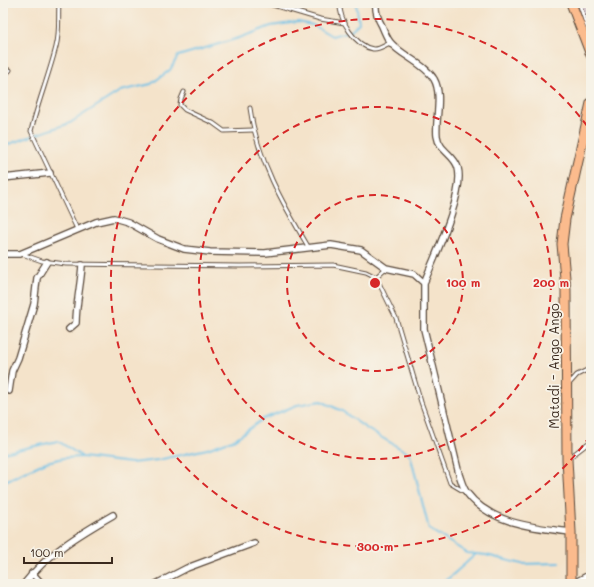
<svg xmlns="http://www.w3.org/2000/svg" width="594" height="587" font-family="Mali,sans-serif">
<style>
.industrial{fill:#d1bdc8}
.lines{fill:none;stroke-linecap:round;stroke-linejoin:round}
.stream{stroke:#69bfe6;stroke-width:2}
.service-casing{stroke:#574638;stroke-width:5}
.minor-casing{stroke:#574638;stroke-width:8}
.trunk-casing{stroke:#574638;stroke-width:11}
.service{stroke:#fff;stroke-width:3}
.minor{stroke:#fff;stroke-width:5.5}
.trunk{stroke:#fbbb8d;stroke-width:9}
.ring{fill:none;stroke:#d62828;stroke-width:2;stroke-dasharray:7 5}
.labels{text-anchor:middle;stroke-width:3.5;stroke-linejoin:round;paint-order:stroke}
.street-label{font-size:13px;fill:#3b2a1e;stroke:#f7f3e8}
.centre{fill:#d62828;stroke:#f7f3e8;stroke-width:2}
.ring-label{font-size:12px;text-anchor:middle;font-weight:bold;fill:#d62828;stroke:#f7f3e8;stroke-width:3.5;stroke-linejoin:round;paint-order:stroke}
</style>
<rect width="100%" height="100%" fill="#f7f3e8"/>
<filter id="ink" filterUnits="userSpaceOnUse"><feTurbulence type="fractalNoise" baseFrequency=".025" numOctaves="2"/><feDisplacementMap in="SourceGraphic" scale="8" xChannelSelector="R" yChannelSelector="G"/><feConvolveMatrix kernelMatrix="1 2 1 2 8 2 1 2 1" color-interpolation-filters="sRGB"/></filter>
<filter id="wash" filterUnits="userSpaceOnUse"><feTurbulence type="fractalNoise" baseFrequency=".012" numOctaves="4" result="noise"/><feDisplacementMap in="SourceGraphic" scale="16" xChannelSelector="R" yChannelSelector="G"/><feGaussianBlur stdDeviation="0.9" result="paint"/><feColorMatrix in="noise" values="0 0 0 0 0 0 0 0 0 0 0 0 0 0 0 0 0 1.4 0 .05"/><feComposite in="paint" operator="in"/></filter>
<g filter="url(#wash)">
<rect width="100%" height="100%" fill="#f4e3ca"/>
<path class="industrial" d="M575 3H591V46Z"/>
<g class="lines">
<g class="stream">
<path d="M3 146 70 123 120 91 151 84 170 70 178 56 239 38 271 26 298 22 313 25 332 36 350 31 359 23 356 3"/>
<path d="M3 453 58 441 81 456"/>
<path d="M3 482 46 462 64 458 82 457 131 463 158 460 207 449 235 439 263 419 297 405 321 401 342 411 367 429 410 454 429 529 467 553 486 555 522 564 559 563"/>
<path d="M438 584 449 578 476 554"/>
</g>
</g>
</g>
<g filter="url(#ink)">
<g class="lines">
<defs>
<g id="service">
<path d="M59 3C58 17 60 33 56 47 49 75 38 102 31 131L77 229"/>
<path d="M266 3 320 19 345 23"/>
<path d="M340 3C339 20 355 46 373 49 379 50 385 45 390 43"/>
<path d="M579 3 591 38"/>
<path d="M3 76 10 70"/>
<path d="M184 92 181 99 180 105 185 110 213 123 224 131 253 130"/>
<path d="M250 108C257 159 283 204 309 248"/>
<path d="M22 254 42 261 66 264 240 266 333 265 366 272 376 277 396 318 421 402 450 483 465 492"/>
<path d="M376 277 386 268"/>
<path d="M569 384 577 375 591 368"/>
<path d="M569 458 591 441"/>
</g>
<g id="minor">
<path d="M376 3C375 11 378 19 382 26 384 31 387 38 390 42 400 55 424 63 434 79 443 95 435 119 437 136 439 151 455 155 458 168 465 193 434 258 424 283"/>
<path d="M3 178 50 173"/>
<path d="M3 254H20L96 222 114 218 128 222 158 239 184 249 210 252 265 253 331 245 361 250 386 268 414 274 424 283V329L459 474C461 480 463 488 467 493 490 524 536 528 571 532"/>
<path d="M69 329 76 323C76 303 81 284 82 265"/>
<path d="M9 391 12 371 18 358 34 304 37 278 47 262"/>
<path d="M32 573 42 584"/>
<path d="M24 584C48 553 80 534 113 515"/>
<path d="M156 584 187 568 254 543"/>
<path d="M572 584 591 574"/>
</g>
<g id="trunk">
<path d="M571 3 591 55"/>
<path d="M571 584V532L567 459 566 290 562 244 565 219 591 103"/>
</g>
</defs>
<use href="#service" class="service-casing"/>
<use href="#minor" class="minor-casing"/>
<use href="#trunk" class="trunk-casing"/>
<use href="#service" class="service"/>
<use href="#minor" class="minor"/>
<use href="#trunk" class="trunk"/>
</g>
</g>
<g class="ring">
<circle cx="375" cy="283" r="88"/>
<circle cx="375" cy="283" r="176"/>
<path d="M590 436A264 264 0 1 1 590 130"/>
</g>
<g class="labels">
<g class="street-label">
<text transform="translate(554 366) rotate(-90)" y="5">Matadi - Ango Ango</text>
</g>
</g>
<circle cx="375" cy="283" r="6" class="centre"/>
<g class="ring-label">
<text x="463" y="287">100 m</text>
<text x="551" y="287">200 m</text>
<text x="375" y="551">300 m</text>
</g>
<rect width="594" height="587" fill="none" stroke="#f7f3e8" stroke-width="16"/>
<path d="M24 557v6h88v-6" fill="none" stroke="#3b2a1e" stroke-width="2"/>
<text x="30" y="557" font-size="12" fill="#3b2a1e" stroke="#f7f3e8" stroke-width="3" paint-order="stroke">100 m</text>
</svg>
